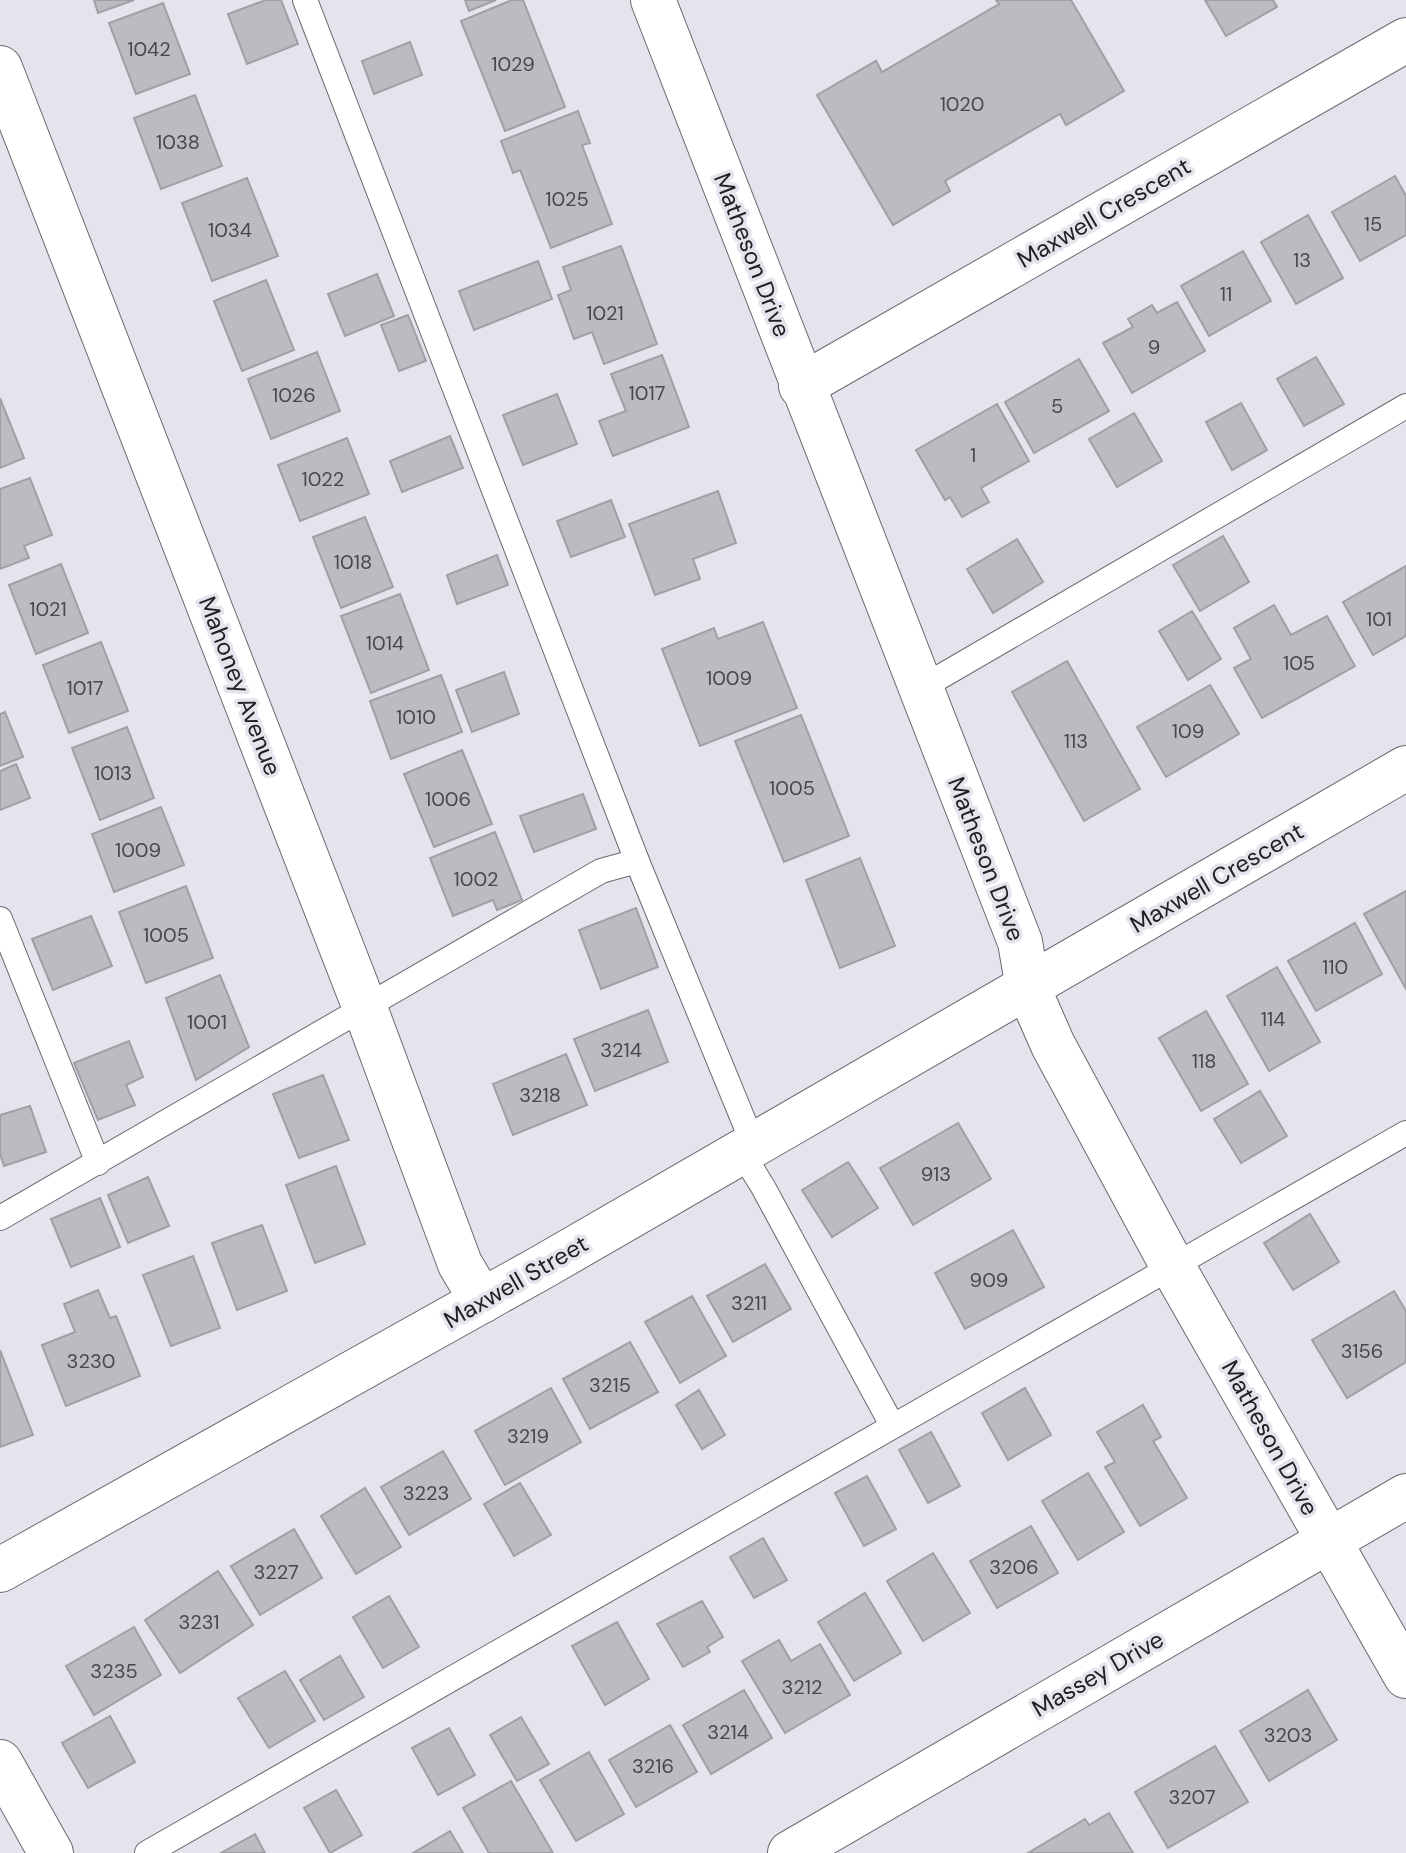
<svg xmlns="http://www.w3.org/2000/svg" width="1406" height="1853" font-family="'DM Sans',sans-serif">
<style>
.building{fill:#bdbac2;stroke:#a19ea6;stroke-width:2}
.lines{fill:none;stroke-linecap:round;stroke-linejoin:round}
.service-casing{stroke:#6a6970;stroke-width:26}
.minor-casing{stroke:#6a6970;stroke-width:46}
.service{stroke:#fff;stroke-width:24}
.minor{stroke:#fff;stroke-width:44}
.labels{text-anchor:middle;stroke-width:7;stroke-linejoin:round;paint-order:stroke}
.number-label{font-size:20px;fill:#48474b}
.street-label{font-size:24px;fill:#212123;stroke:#e5e4ec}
</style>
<rect width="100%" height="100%" fill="#e5e4ec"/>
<g class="building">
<path d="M94 0H134L98 13Z"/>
<path d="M266 0H281L298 44 247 64 228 14Z"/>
<path d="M465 0H496L469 11Z"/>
<path d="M512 0H523L565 107 505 131 461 21Z"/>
<path d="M996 0H1071L1124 91 1066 125 1060 114 945 181 950 191 893 225 817 95 876 61 882 72 999 4Z"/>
<path d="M1205 0H1273L1277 7 1226 36Z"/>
<path d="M163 3 190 74 136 94 109 23Z"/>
<path d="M410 42 422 75 374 94 362 61Z"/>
<path d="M195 95 222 166 161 189 134 118Z"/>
<path d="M578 111 590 143 582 145 612 224 551 248 520 170 513 173 501 141Z"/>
<path d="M1395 176 1406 196V235L1360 261 1332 212Z"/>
<path d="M247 178 278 256 212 281 182 203Z"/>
<path d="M1308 215 1343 278 1296 304 1261 242Z"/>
<path d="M621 246 657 344 604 364 592 332 574 339 558 295 571 290 563 267Z"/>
<path d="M1243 251 1271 301 1209 336 1181 286Z"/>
<path d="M538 261 552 299 474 330 459 291Z"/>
<path d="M377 274 394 316 345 336 328 294Z"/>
<path d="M266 280 294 350 242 371 214 301Z"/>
<path d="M1177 302 1205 351 1132 393 1103 343 1133 327 1128 319 1152 305 1157 313Z"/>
<path d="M408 315 426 361 399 371 381 325Z"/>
<path d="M317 352 340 411 271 439 248 379Z"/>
<path d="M662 355 689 427 613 456 599 421 626 411 611 374Z"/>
<path d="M1316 357 1344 404 1304 426 1277 379Z"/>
<path d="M1079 359 1109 411 1034 453 1005 402Z"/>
<path d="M557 394 577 444 523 465 503 415Z"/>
<path d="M0 398 24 458 0 468Z"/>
<path d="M1241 403 1267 450 1232 470 1206 422Z"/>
<path d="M997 404 1029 461 981 488 989 502 962 517 950 497 945 500 916 450Z"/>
<path d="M1134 413 1162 461 1117 487 1089 439Z"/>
<path d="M450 436 463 468 402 492 390 461Z"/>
<path d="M347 438 369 494 300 521 278 465Z"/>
<path d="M30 478 52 535 24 546 29 558 0 569V489Z"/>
<path d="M718 491 736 543 693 559 700 579 655 595 629 524Z"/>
<path d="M611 500 625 537 571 557 557 521Z"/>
<path d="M365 517 393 587 341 608 313 537Z"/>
<path d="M1223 536 1249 582 1200 611 1173 565Z"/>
<path d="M1017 539 1043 582 993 613 967 569Z"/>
<path d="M497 555 508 585 457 604 447 575Z"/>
<path d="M61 564 88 633 36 654 9 585Z"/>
<path d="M1406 566V636L1373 655 1343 602Z"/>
<path d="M400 594 429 670 371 693 341 616Z"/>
<path d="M1274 605 1291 635 1327 616 1355 666 1262 718 1234 668 1251 659 1234 628Z"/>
<path d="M1192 611 1221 659 1188 680 1159 631Z"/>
<path d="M763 622 797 708 700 746 662 649 714 628 718 639Z"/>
<path d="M101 642 128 711 69 733 43 665Z"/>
<path d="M1067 661 1140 789 1084 821 1012 692Z"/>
<path d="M504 672 519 714 472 732 456 690Z"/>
<path d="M441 675 462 732 391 759 370 701Z"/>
<path d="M1210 685 1239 734 1166 777 1137 727Z"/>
<path d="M5 712 23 757 0 766V714Z"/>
<path d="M801 715 849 836 784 862 735 741Z"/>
<path d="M127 727 154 798 100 820 72 748Z"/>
<path d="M462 750 492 824 434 847 404 774Z"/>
<path d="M16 764 30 798 0 810V771Z"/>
<path d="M583 794 596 829 534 852 520 816Z"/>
<path d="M161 807 184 865 114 892 92 834Z"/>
<path d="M495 832 522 900 497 910 493 900 453 916 430 858Z"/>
<path d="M860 858 895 946 840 968 806 880Z"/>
<path d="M186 886 213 958 146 983 119 912Z"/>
<path d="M1406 891V989L1364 914Z"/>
<path d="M636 908 658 967 601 989 579 930Z"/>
<path d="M91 916 112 966 53 990 32 939Z"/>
<path d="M1355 923 1382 974 1316 1011 1288 961Z"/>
<path d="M1277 967 1320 1042 1269 1071 1227 996Z"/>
<path d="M220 975 249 1047 196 1080 166 998Z"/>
<path d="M648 1010 668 1062 595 1091 574 1039Z"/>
<path d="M1206 1011 1248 1084 1201 1111 1159 1038Z"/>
<path d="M129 1041 143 1077 126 1085 135 1105 98 1120 74 1063Z"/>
<path d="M566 1054 587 1105 513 1135 493 1084Z"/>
<path d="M323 1075 349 1140 299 1158 273 1094Z"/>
<path d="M1260 1091 1287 1136 1241 1163 1214 1119Z"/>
<path d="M30 1106 46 1152 4 1166 0 1154V1115Z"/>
<path d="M958 1123 991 1179 913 1225 880 1168Z"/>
<path d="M848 1162 878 1208 832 1237 802 1190Z"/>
<path d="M336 1166 365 1244 315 1263 286 1185Z"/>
<path d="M148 1177 169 1226 128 1243 108 1195Z"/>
<path d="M100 1198 120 1247 71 1267 51 1219Z"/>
<path d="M1310 1214 1339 1262 1293 1290 1264 1243Z"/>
<path d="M262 1225 287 1291 237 1310 212 1243Z"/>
<path d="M1013 1230 1044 1287 965 1329 935 1273Z"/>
<path d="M193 1256 220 1328 171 1346 143 1275Z"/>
<path d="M765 1264 791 1309 733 1342 707 1296Z"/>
<path d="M98 1290 110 1318 116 1316 140 1376 66 1406 42 1345 75 1332 64 1304Z"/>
<path d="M1394 1291 1406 1311V1362L1347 1398 1312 1340Z"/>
<path d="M692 1296 726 1356 680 1383 645 1322Z"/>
<path d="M630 1342 658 1392 590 1429 563 1379Z"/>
<path d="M0 1350 33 1435 0 1447Z"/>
<path d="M551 1388 581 1442 505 1485 475 1431Z"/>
<path d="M1025 1388 1051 1435 1008 1460 982 1413Z"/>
<path d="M699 1390 725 1435 702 1449 676 1405Z"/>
<path d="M1143 1405 1161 1437 1153 1441 1187 1498 1140 1526 1105 1467 1115 1462 1097 1432Z"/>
<path d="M931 1432 960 1486 928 1503 899 1450Z"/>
<path d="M443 1451 471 1499 409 1535 381 1487Z"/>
<path d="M1088 1473 1124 1532 1078 1560 1042 1501Z"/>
<path d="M867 1476 896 1529 864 1546 835 1493Z"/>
<path d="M520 1483 551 1535 514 1556 484 1504Z"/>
<path d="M365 1488 401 1547 356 1574 321 1516Z"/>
<path d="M1031 1526 1058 1573 997 1608 970 1561Z"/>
<path d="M294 1529 322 1578 260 1615 231 1566Z"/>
<path d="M763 1538 787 1580 754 1598 730 1557Z"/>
<path d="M933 1553 970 1613 923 1641 887 1581Z"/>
<path d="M218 1571 253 1625 180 1673 145 1620Z"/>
<path d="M865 1593 901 1653 854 1681 818 1622Z"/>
<path d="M389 1596 419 1647 383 1668 353 1617Z"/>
<path d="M702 1601 723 1637 707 1647 710 1652 683 1667 657 1624Z"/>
<path d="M617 1622 649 1679 605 1705 572 1646Z"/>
<path d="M134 1627 161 1675 94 1715 66 1666Z"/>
<path d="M779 1640 791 1661 820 1644 850 1695 785 1733 742 1661Z"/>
<path d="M340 1656 364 1697 324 1720 300 1680Z"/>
<path d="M285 1671 315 1721 269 1748 238 1698Z"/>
<path d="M744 1690 772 1738 711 1774 683 1725Z"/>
<path d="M1308 1690 1337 1740 1269 1781 1240 1731Z"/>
<path d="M110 1716 135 1762 88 1788 62 1743Z"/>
<path d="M521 1717 549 1764 517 1781 490 1735Z"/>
<path d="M670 1725 697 1772 636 1807 609 1760Z"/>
<path d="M449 1728 475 1775 438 1795 412 1748Z"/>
<path d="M1215 1746 1248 1802 1168 1848 1135 1792Z"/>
<path d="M589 1752 624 1814 576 1841 540 1780Z"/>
<path d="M511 1781 553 1853H489L463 1808Z"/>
<path d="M336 1790 362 1835 330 1853 304 1808Z"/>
<path d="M1109 1813 1133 1853H1028L1085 1819 1089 1825Z"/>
<path d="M450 1831 463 1853H413Z"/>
<path d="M255 1834 265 1853H221Z"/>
</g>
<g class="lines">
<defs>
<g id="service">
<path d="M305 0 637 861"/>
<path d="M921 688 1406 406"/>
<path d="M0 919 98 1163"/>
<path d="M742 1153 763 1187 892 1425"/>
<path d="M0 1218 601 871 637 861 754 1146"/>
<path d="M147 1853 1406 1133"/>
</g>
<g id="minor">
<path d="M653 0 1020 942 1028 988 1053 1045 1173 1267 1406 1676"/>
<path d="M0 68 365 1008 460 1264 482 1301"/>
<path d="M801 386 1406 40"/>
<path d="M0 1570 544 1266 1406 768"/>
<path d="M0 1762 51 1853"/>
<path d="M790 1853 1406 1496"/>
</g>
</defs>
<use href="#service" class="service-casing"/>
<use href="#minor" class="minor-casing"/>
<use href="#service" class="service"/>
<use href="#minor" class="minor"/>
</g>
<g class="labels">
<g class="number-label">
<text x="149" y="56">1042</text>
<text x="513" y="71">1029</text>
<text x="962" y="111">1020</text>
<text x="178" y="149">1038</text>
<text x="567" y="206">1025</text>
<text x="1373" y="231">15</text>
<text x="230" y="237">1034</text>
<text x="1302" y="267">13</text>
<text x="1226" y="301">11</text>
<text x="605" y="320">1021</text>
<text x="1154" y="354">9</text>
<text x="647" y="400">1017</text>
<text x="294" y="402">1026</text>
<text x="1057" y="413">5</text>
<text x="973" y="462">1</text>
<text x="323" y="486">1022</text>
<text x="353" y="569">1018</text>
<text x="48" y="616">1021</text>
<text x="1379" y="626">101</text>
<text x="385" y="650">1014</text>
<text x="1299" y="670">105</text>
<text x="729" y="685">1009</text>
<text x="85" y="695">1017</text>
<text x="416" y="724">1010</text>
<text x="1188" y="738">109</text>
<text x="1076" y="748">113</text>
<text x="113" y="780">1013</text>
<text x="792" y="795">1005</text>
<text x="448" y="806">1006</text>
<text x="138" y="857">1009</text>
<text x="476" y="886">1002</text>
<text x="166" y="942">1005</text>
<text x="1335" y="974">110</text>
<text x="1273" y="1026">114</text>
<text x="207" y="1029">1001</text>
<text x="621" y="1057">3214</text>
<text x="1204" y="1068">118</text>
<text x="540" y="1102">3218</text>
<text x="936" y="1181">913</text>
<text x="989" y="1287">909</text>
<text x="749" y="1310">3211</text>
<text x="1362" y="1358">3156</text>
<text x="91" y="1368">3230</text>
<text x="610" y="1392">3215</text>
<text x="528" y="1443">3219</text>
<text x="426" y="1500">3223</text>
<text x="1014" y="1574">3206</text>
<text x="276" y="1579">3227</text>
<text x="199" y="1629">3231</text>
<text x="114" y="1678">3235</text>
<text x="802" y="1694">3212</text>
<text x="728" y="1739">3214</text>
<text x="1288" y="1742">3203</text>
<text x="653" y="1773">3216</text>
<text x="1192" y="1804">3207</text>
</g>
<g class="street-label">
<text transform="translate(1104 213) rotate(-30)" y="8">Maxwell Crescent</text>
<text transform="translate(752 255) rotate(69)" y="8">Matheson Drive</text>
<text transform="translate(240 686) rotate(69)" y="8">Mahoney Avenue</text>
<text transform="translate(986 859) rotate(69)" y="8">Matheson Drive</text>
<text transform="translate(1217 878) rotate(-30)" y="8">Maxwell Crescent</text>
<text transform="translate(516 1282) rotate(-30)" y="8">Maxwell Street</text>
<text transform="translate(1270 1438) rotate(61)" y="8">Matheson Drive</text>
<text transform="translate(1098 1674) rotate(-30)" y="8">Massey Drive</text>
</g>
</g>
</svg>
